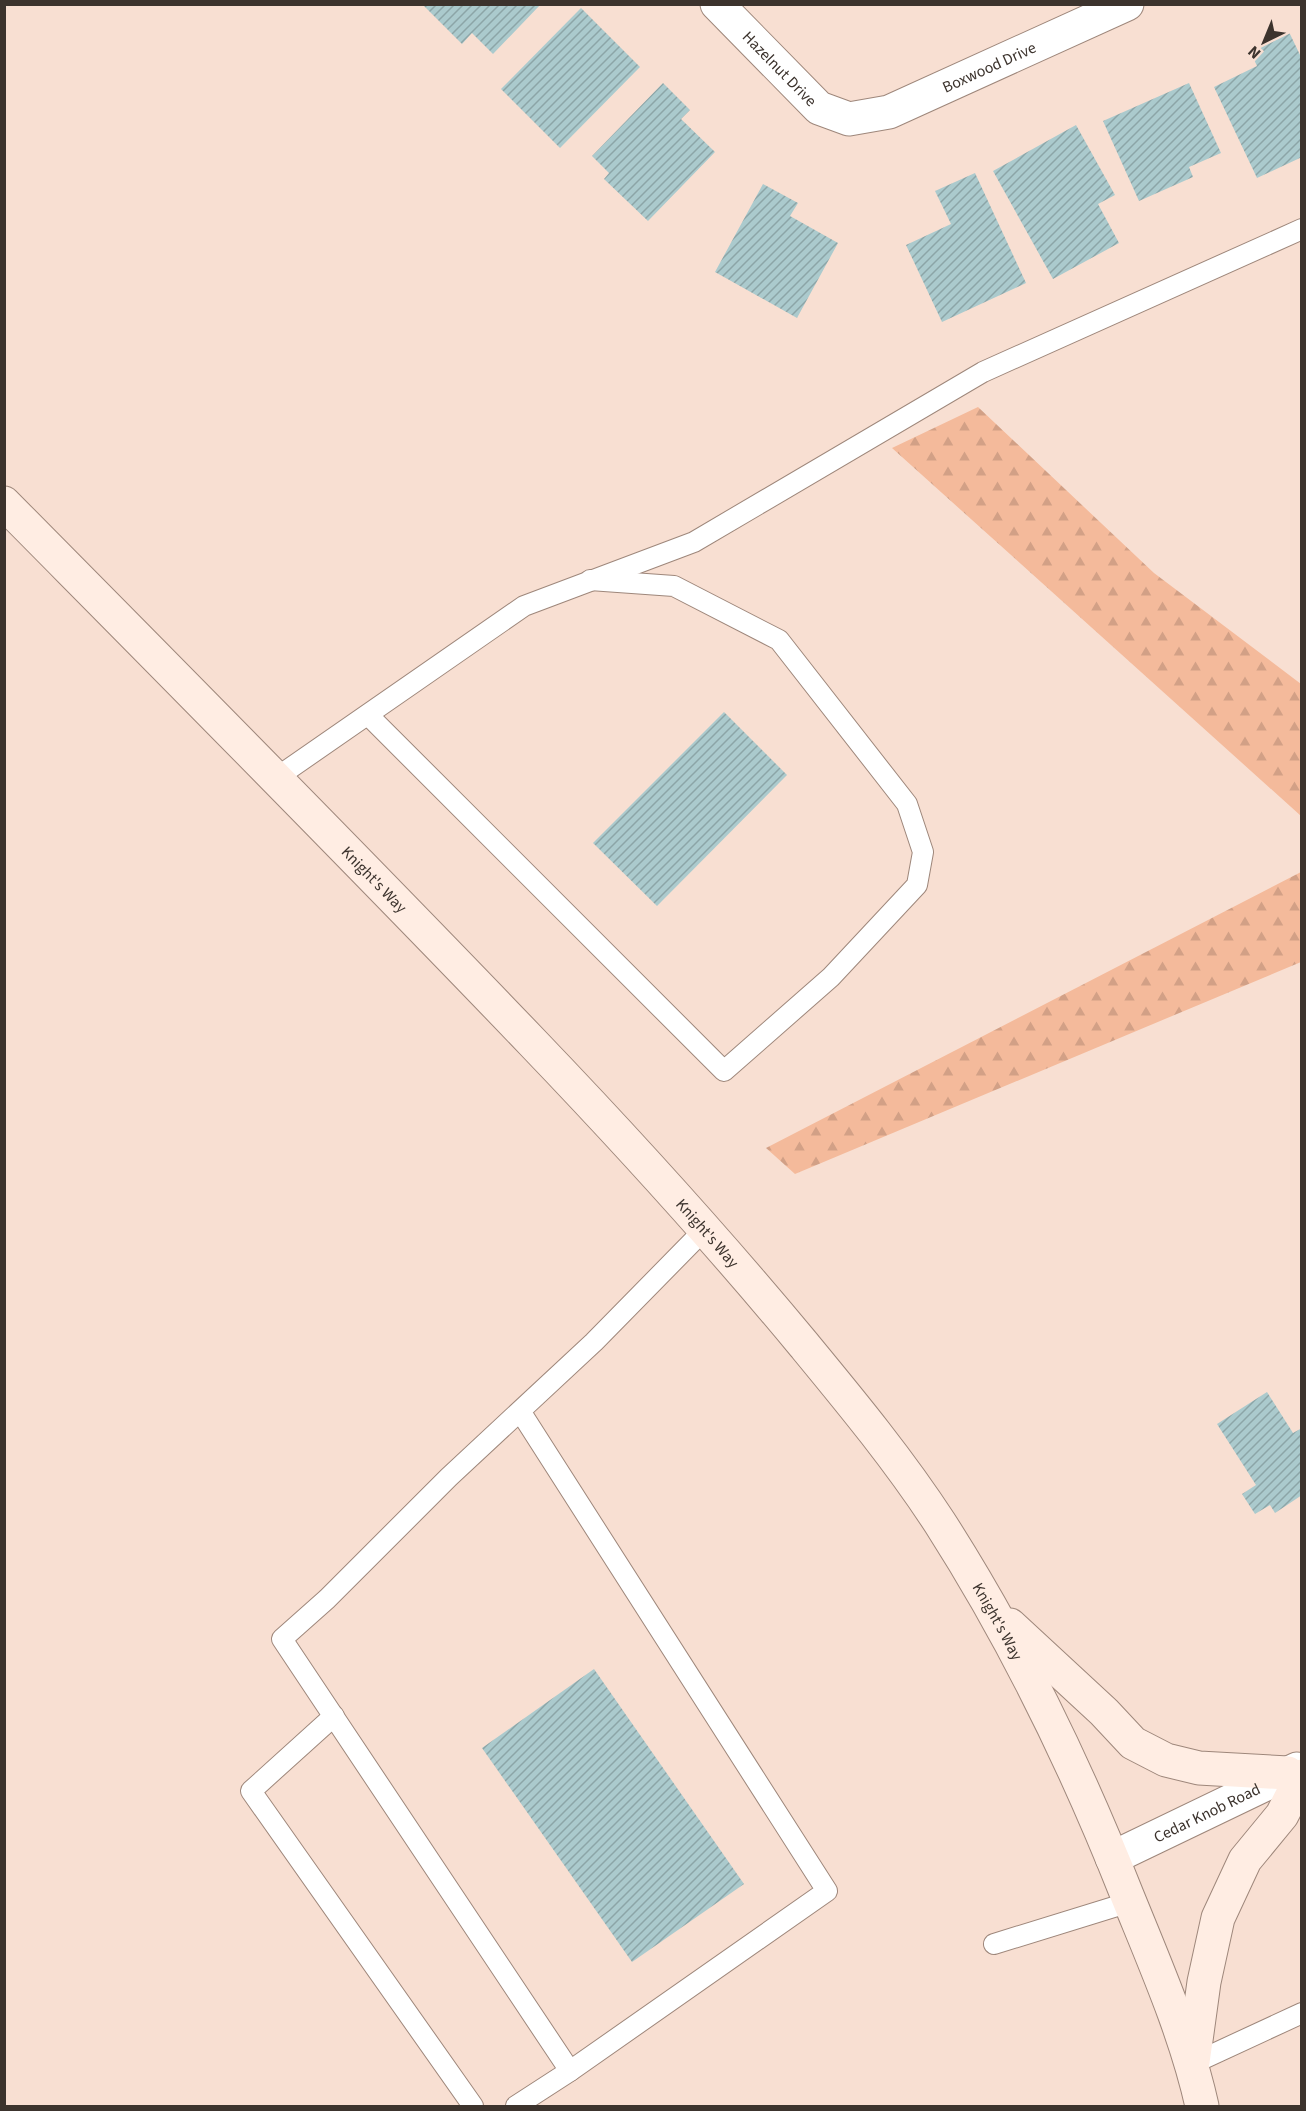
<svg xmlns="http://www.w3.org/2000/svg" width="1306" height="2111" font-family="'Source Sans 3',sans-serif">
<style>
.forest{fill:url(#forest-firs)}
.building{fill:url(#building-hatch)}
.lines{fill:none;stroke-linecap:round;stroke-linejoin:round}
.service-casing{stroke:#9e877b;stroke-width:22}
.minor-casing{stroke:#9e877b;stroke-width:35}
.tertiary-casing{stroke:#9e877b;stroke-width:35}
.secondary-casing{stroke:#9e877b;stroke-width:35}
.service{stroke:#fff;stroke-width:20}
.minor{stroke:#fff;stroke-width:33}
.tertiary{stroke:#fff;stroke-width:33}
.secondary{stroke:#ffede3;stroke-width:33}
.labels{text-anchor:middle;stroke-width:4.5;stroke-linejoin:round;paint-order:stroke}
.street-label{font-size:16px;fill:#3c332d;stroke:#f8dfd2}
</style>
<defs>
<pattern id="forest-firs" width="22" height="20" patternUnits="userSpaceOnUse" patternTransform="scale(1.5)"><rect width="22" height="20" fill="#f4ba9b"/><path d="M5 1l3.5 6h-7zM16 11l3.5 6h-7z" fill="#d2a086"/></pattern>
<pattern id="building-hatch" width="6" height="6" patternUnits="userSpaceOnUse" patternTransform="scale(1.5)"><rect width="6" height="6" fill="#abcacd"/><path d="M-1 1l2-2M0 6l6-6M5 7l2-2" fill="none" stroke="#8ca5a7"/></pattern>
</defs>
<rect width="100%" height="100%" fill="#f8dfd2"/>
<g class="forest">
<path d="M978 407 1154 573 1301 684V816L892 448Z"/>
<path d="M1301 872V962L795 1174 766 1148Z"/>
</g>
<g class="building">
<path d="M422 4H541L493 54 472 33 462 44Z"/>
<path d="M581 8 640 67 560 148 501 89Z"/>
<path d="M1289 32 1302 59V157L1257 178 1214 87 1257 66 1250 51Z"/>
<path d="M663 83 690 110 681 119 715 152 648 221 604 179 609 173 592 156Z"/>
<path d="M1189 83 1221 153 1189 167 1193 177 1139 201 1103 121Z"/>
<path d="M1076 125 1115 195 1098 204 1119 243 1053 279 993 171Z"/>
<path d="M975 173 1026 283 942 322 906 245 951 224 935 191Z"/>
<path d="M763 184 798 203 790 216 838 243 797 318 715 272Z"/>
<path d="M724 712 787 775 657 906 593 843Z"/>
<path d="M1267 1392 1293 1433 1302 1428V1495L1275 1513 1270 1505 1255 1514 1242 1494 1256 1485 1217 1424Z"/>
<path d="M594 1669 744 1884 632 1962 482 1748Z"/>
</g>
<g class="lines">
<defs>
<g id="service">
<path d="M368 715 724 1071 831 977 917 885 923 852 907 804 779 640 674 586 590 580"/>
<path d="M276 778 524 606 694 542 983 372 1302 229"/>
<path d="M520 1411 827 1891 570 2071 282 1639 327 1599 449 1477 594 1342 705 1229"/>
<path d="M334 1716 251 1791 473 2106"/>
<path d="M994 1944 1130 1902"/>
<path d="M1192 2064 1302 2013"/>
<path d="M516 2106 570 2071"/>
</g>
<g id="minor">
<path id="s1" d="M717 4 819 108 849 119 889 112 1127 4"/>
</g>
<g id="tertiary">
<path id="s2" d="M1112 1858 1297 1769"/>
</g>
<g id="secondary">
<path id="s3" d="M4 503C181 682 358 860 532 1042 626 1140 717 1240 804 1345 851 1402 899 1460 940 1523 1015 1640 1076 1766 1127 1895 1155 1964 1186 2034 1202 2106"/>
<path d="M1010 1625 1104 1712 1133 1743 1166 1760 1199 1768 1288 1773"/>
<path d="M1193 2062 1204 1982 1218 1918 1245 1860 1282 1815 1302 1776"/>
</g>
</defs>
<use href="#service" class="service-casing"/>
<use href="#minor" class="minor-casing"/>
<use href="#tertiary" class="tertiary-casing"/>
<use href="#secondary" class="secondary-casing"/>
<use href="#service" class="service"/>
<use href="#minor" class="minor"/>
<use href="#tertiary" class="tertiary"/>
<use href="#secondary" class="secondary"/>
</g>
<g class="labels">
<g class="street-label">
<text dy="6" stroke="none"><textPath href="#s1" startOffset="328">Boxwood Drive</textPath></text>
<text dy="6" stroke="none"><textPath href="#s1" startOffset="90">Hazelnut Drive</textPath></text>
<text dy="6" stroke="none"><textPath href="#s3" startOffset="528">Knight's Way</textPath></text>
<text dy="6" stroke="none"><textPath href="#s3" startOffset="1014">Knight's Way</textPath></text>
<text dy="6" stroke="none"><textPath href="#s3" startOffset="1500">Knight's Way</textPath></text>
<text dy="6" stroke="none"><textPath href="#s2" startOffset="105">Cedar Knob Road</textPath></text>
</g>
</g>
<rect width="1306" height="2111" fill="none" stroke="#3c332d" stroke-width="12"/>
<g transform="translate(1264 42) rotate(223)" stroke="#f8dfd2" stroke-width="4.5" paint-order="stroke">
<path d="M0-4.5L10 22L0 15L-10 22Z" fill="#3c332d"/>
<text y="-9" font-size="16" font-weight="bold" text-anchor="middle" fill="#3c332d">N</text>
</g>
</svg>
